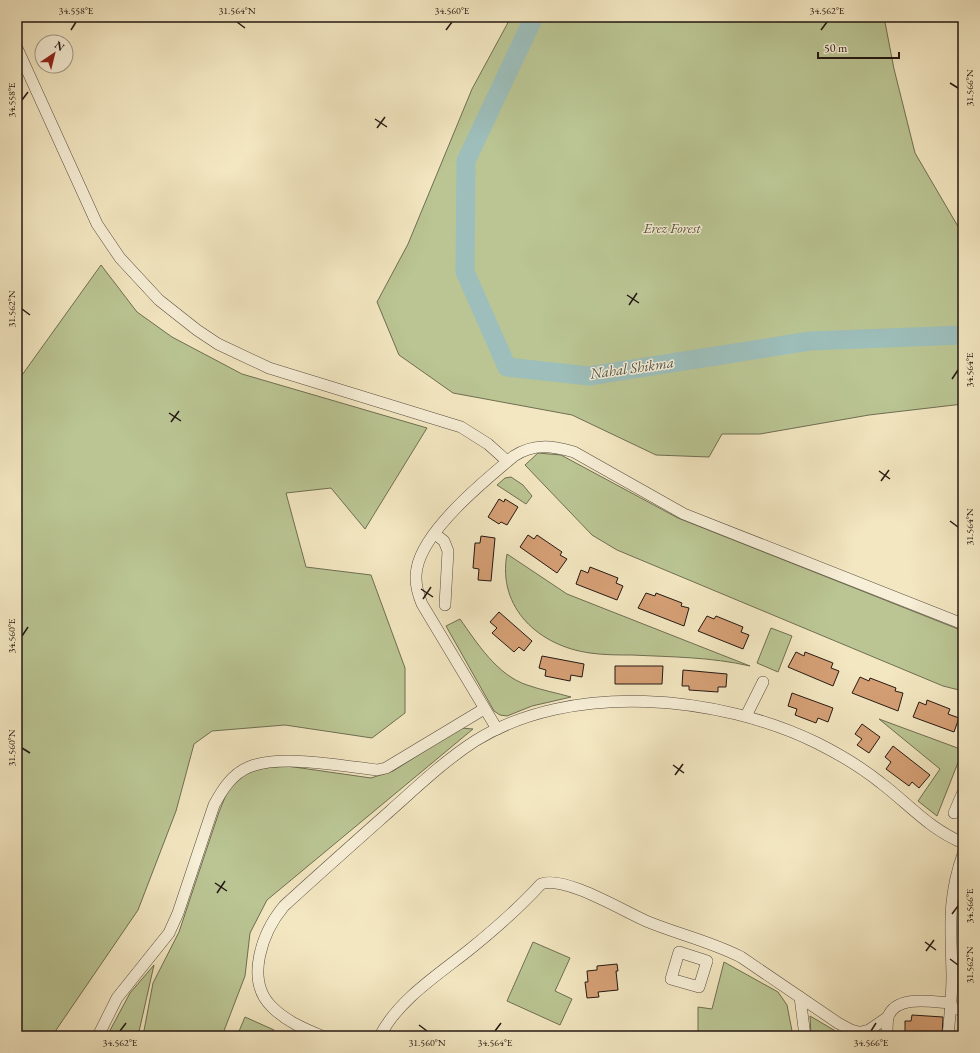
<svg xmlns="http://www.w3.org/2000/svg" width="980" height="1053" font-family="'EB Garamond',serif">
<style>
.green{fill:#bac593;stroke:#6f6e52}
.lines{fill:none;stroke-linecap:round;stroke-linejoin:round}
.river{stroke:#9dbeba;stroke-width:19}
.building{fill:#d6a076;stroke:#241812}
.minor-casing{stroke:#584c3e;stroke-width:12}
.minor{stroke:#f7efd7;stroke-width:11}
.ticks{fill:none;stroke:#241812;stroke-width:1.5}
.labels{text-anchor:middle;stroke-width:3;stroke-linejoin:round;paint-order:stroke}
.park-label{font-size:14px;font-style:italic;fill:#58553f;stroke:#f7efd7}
.water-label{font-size:15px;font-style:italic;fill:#4e524d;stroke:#f7efd7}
.neatline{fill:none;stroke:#241812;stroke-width:1.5}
.ticks-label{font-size:10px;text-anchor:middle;fill:#241812}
</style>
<rect width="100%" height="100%" fill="#f3e7c1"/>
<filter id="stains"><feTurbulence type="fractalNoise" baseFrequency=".005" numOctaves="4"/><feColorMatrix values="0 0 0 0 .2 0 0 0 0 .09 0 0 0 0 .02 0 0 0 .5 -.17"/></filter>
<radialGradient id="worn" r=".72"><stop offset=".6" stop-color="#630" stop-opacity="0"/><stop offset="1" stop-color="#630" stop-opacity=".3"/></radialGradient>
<g class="green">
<path d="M511 17H884L894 69 915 153 963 235V404L869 415 760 434H722L709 457 656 455 572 415 453 393 399 355 377 302 408 244 472 89Z"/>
<path d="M101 265 137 312 172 337 242 374 427 428 365 529 331 488 286 493 306 567 371 575 405 668V713L372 738 285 725 212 731 194 744 176 811 138 910 52 1036H17V382Z"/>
<path d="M538 453 561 455 678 518 963 631V691L943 686 617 550 592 535 525 465Z"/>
<path d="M511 477 523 485 532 496 526 504 497 485 505 478Z"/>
<path d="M507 554 567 594 750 666C711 657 672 657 632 655 618 655 604 655 590 653 539 646 497 608 507 554Z"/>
<path d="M460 619C477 643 497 675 527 685 541 690 557 693 571 697L532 706 507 716 500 715 494 711 446 626Z"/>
<path d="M771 628 792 636 778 672 757 663Z"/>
<path d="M879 719 963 750 937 816 918 801 940 769Z"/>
<path d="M461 728 473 729 267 900 250 933 245 976 222 1036H143L153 983 179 932 219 812 228 790 241 775 264 768 287 766 371 778 393 771Z"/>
<path d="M533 942 570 958 555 991 572 999 560 1025 507 1001Z"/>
<path d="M724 962 778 992 787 1005 793 1036H709L698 1034V1007L712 1009Z"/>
<path d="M154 965 138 1036H107L130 993Z"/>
<path d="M810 1016 844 1036H811Z"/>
<path d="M245 1017 274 1030 273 1033 280 1036H237Z"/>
</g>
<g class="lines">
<path class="river" d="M534 17 466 161 465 272 507 367 589 376 810 341 963 335"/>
</g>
<g class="building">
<path d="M499 499 504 502 505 499 518 507 507 525 501 522 499 524 488 517Z"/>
<path d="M528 535 534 539 537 535 562 552 560 555 567 559 557 573 520 547Z"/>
<path d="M481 536 495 538 491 581 478 580 479 569 473 568 475 543H480Z"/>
<path d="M590 567 618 578 616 583 623 586 617 600 576 584 581 570 588 573Z"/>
<path d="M646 593 655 596 656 593 682 603 681 606 689 608 684 626 638 608Z"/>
<path d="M499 612 532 641 524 651 519 647 514 652 492 633 497 628 490 622Z"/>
<path d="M707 616 714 619 716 616 743 627 741 632 749 635 743 649 698 631Z"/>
<path d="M796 652 804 656 805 652 833 663 831 668 839 671 833 686 788 667Z"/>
<path d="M542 656 584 664 582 677 571 675 570 681 545 676 546 670 539 668Z"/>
<path d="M615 666H663L662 684H615Z"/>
<path d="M683 670 727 674 726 687H718V692L689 690V686H682Z"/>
<path d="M860 677 869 681 870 678 896 688 895 691 903 693 898 711 852 693Z"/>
<path d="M792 693 833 708 828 722 818 718 816 723 795 715 797 709 788 706Z"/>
<path d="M927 700 950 709 948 714 959 718 954 732 913 717 919 702 926 705Z"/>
<path d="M862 724 880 737 869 753 857 745 862 739 855 734Z"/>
<path d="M893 746 930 775 919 788 912 782 909 786 886 769 891 762 885 757Z"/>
<path d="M617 964 618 971H616L618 990 598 992 599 997 587 998 585 982H588L587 971 597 970V966Z"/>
<path d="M912 1015 943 1017 942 1036H905V1021H911Z"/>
</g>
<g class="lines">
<defs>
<g id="minor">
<path d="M17 48 97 224 120 258 159 300 197 330 218 344 269 368 461 427 488 444 507 461"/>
<path d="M435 534 444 541 448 551 445 605"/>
<path d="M746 716 763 682"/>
<path d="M497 729 422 604C417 592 414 581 417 568 424 530 485 480 514 456 534 443 552 446 574 452L684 514 963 624"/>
<path d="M954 813 963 792"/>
<path d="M679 952 707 961 699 987 671 979Z"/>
<path d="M800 997 805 1036"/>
<path d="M951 1008 963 1010"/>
<path d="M861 1032 869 1030 888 1017"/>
<path d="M98 1036 117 998 169 933 178 913 214 805C222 790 232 774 249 767 281 754 343 766 377 770L386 768 484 709"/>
<path d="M322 1036C304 1029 286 1021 272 1007 244 980 263 931 284 906 319 874 354 843 390 811 417 787 444 761 475 741 571 681 719 695 817 743 839 754 861 767 881 783 910 805 928 828 963 843"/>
<path d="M380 1036C398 1000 439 974 469 950 495 929 519 908 541 884 564 875 623 911 646 921 677 934 710 941 741 957L838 1023 851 1030 873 1036"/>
<path d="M887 1036C887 1030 887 1023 888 1017 896 994 933 1002 951 1003"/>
<path d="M948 1036C950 1016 952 995 952 975 951 929 947 899 963 854"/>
</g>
</defs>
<use href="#minor" class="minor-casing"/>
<use href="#minor" class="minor"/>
</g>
<path class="ticks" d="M237 22 245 28M71 30 76 22M446 30 452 22M821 30 827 22M950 83 958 88M22 100 28 92M375 119 387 127M377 128 385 117M627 295 639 303M629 305 637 293M22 309 30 315M952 379 958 370M169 413 181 421M171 422 179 411M879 471 890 479M881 481 889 470M950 521 958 527M421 589 433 597M423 599 431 587M22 636 28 627M22 748 30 753M673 765 684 773M675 775 683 764M215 883 227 891M217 893 225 881M952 914 958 906M925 942 936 950M926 951 934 940M950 959 958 965M419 1025 427 1031M120 1031 126 1023M495 1031 501 1023M871 1031 876 1023"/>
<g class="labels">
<g class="park-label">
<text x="672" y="233">Erez Forest</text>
</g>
<g class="water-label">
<text transform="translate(632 368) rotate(-8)" y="5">Nahal Shikma</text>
</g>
</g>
<rect width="980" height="1053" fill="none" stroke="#f3e7c1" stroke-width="44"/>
<g transform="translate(54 54) rotate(35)"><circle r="19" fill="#f7efd7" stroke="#a39988"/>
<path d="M0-3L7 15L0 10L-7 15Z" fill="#8f2418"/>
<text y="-6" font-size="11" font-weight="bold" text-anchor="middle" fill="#241812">N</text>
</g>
<path d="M818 52v6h81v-6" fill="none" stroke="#241812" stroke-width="2"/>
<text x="824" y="52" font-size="12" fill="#241812" stroke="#f7efd7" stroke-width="3" paint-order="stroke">50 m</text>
<rect x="22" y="22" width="936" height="1009" class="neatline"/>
<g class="ticks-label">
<text x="76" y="14">34.558°E</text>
<text x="237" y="14">31.564°N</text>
<text x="452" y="14">34.560°E</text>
<text x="827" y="14">34.562°E</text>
<text transform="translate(969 88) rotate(-90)" y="4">31.566°N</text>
<text transform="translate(11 100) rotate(-90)" y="4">34.558°E</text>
<text transform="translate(11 309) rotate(-90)" y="4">31.562°N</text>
<text transform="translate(969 370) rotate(-90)" y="4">34.564°E</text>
<text transform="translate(969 527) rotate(-90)" y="4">31.564°N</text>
<text transform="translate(11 636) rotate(-90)" y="4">34.560°E</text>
<text transform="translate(11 748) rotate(-90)" y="4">31.560°N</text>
<text transform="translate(969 906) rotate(-90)" y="4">34.566°E</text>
<text transform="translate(969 965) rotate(-90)" y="4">31.562°N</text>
<text x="120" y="1046">34.562°E</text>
<text x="427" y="1046">31.560°N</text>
<text x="495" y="1046">34.564°E</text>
<text x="871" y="1046">34.566°E</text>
</g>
<rect width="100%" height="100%" filter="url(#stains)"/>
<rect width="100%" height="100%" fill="url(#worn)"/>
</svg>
